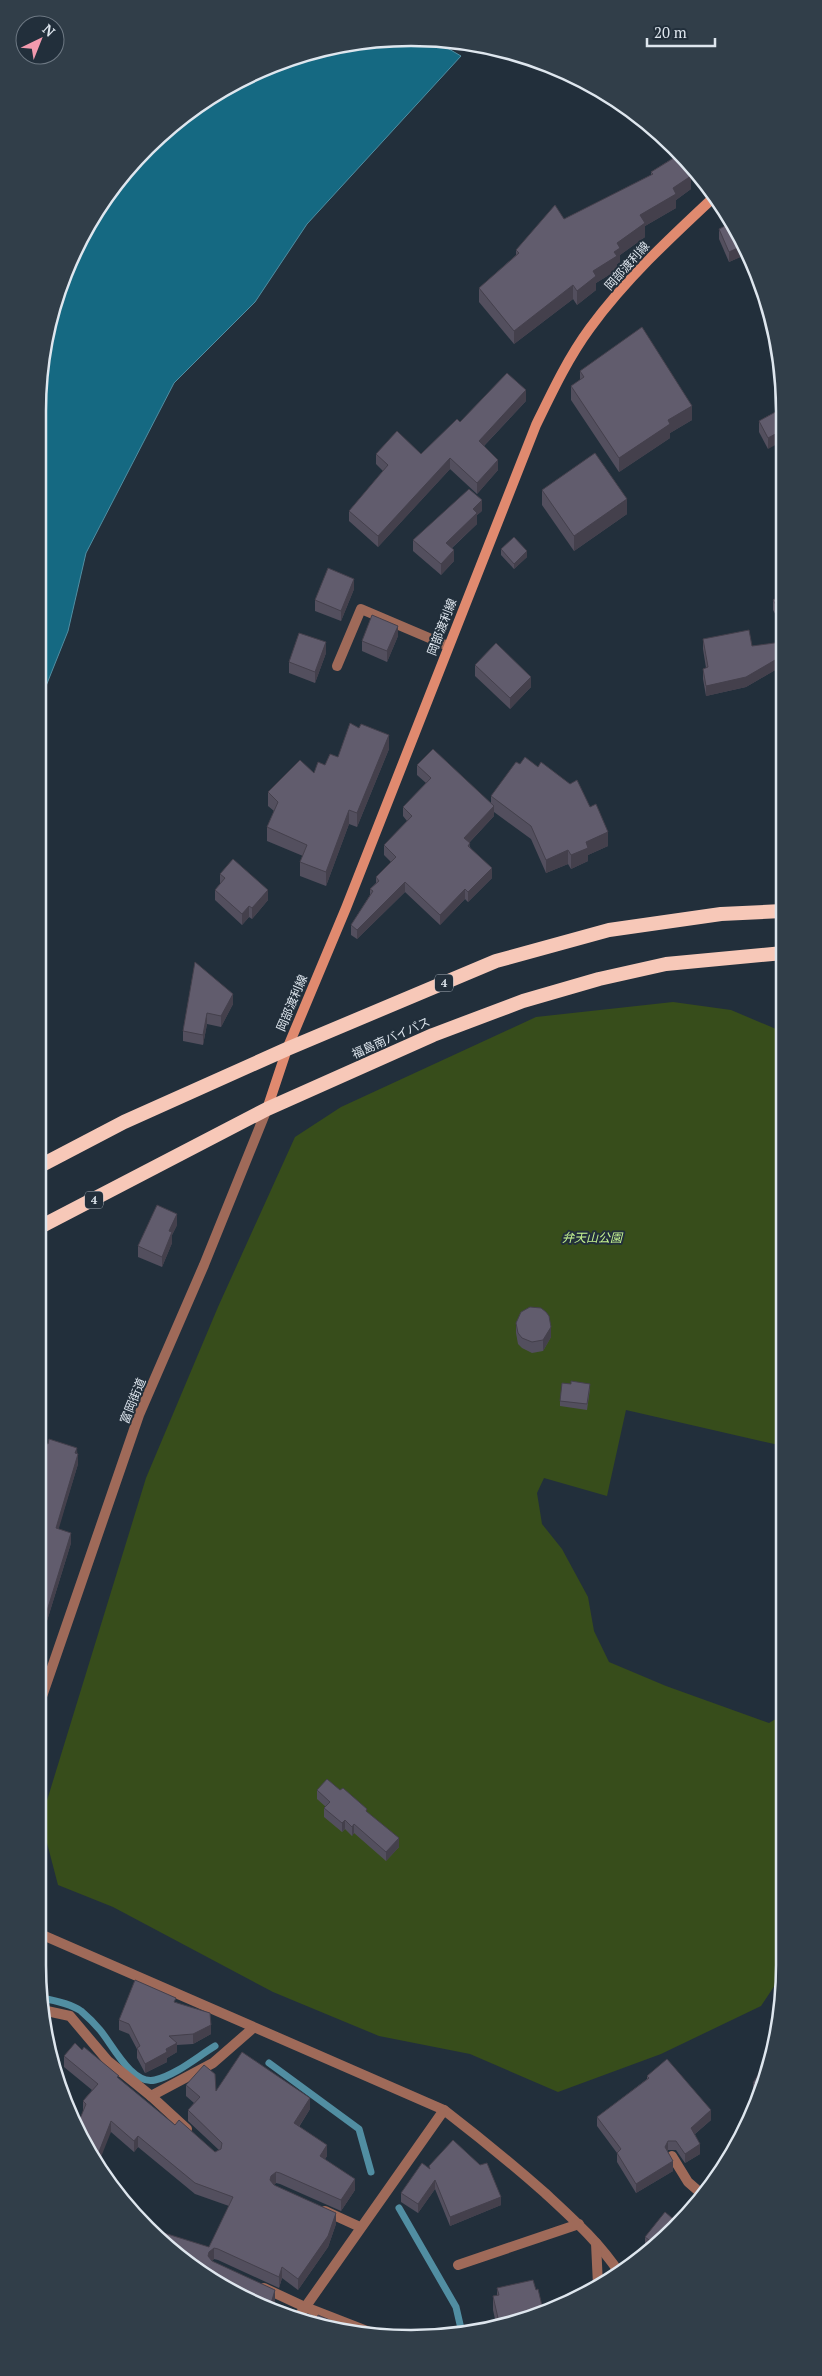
<svg xmlns="http://www.w3.org/2000/svg" width="822" height="2376" font-family="'PT Serif','Noto Sans JP',serif">
<style>
.green{fill:#374d1b}
.water{fill:#156982;stroke:#518ea2}
.lines{fill:none;stroke-linecap:round;stroke-linejoin:round}
.stream{stroke:#518ea2;stroke-width:7}
.minor{stroke:#9f6a59;stroke-width:10}
.tertiary{stroke:#9f6a59;stroke-width:10}
.secondary{stroke:#e08a6f;stroke-width:10}
.trunk{stroke:#f7c8b8;stroke-width:14}
.wall{fill:#534f5e}
.shaded-wall{fill:#44404c}
.building{fill:#615c6d;stroke:#44404c}
.labels{text-anchor:middle;stroke-width:4;stroke-linejoin:round;paint-order:stroke}
.shield{fill:#222f3b;stroke:#a6afb8;stroke-width:1}
.shield-label{font-size:11px;font-weight:bold;fill:#dee6ee}
.street-label{font-size:12px;fill:#dee6ee;stroke:#222f3b}
.park-label{font-size:12px;font-style:italic;fill:#c6f491;stroke:#222f3b}
.rim{fill:none;stroke:#dee6ee;stroke-width:2.5}
</style>
<rect width="100%" height="100%" fill="#222f3b"/>
<path class="green" d="M673 1002 731 1010 783 1032V1446L626 1410 607 1496 544 1478 537 1493 542 1524 562 1549 588 1597 594 1631 609 1662 666 1686 769 1723 784 1714V1965L783 1973 761 2006 661 2054 558 2092 470 2054 379 2036 273 1992 113 1907 58 1885 41 1820 146 1478 218 1307 295 1137 341 1107 536 1017Z"/>
<path class="water" d="M430 38 461 56 307 224 255 302 174 383 86 553 68 631 38 706V411L50 315 76 246 115 184 165 130 224 88 291 57 362 41Z"/>
<g class="lines">
<g class="stream">
<path d="M41 1998C53 2000 71 2004 81 2011 88 2017 95 2024 100 2030 112 2044 132 2086 155 2080 176 2075 197 2057 215 2046"/>
<path d="M269 2063 359 2129 371 2172"/>
<path d="M399 2208 456 2307 462 2333"/>
</g>
<g class="minor">
<path d="M337 666 361 609 448 646"/>
<path d="M38 1933 444 2110C479 2137 512 2164 545 2193 572 2218 600 2243 620 2274"/>
<path d="M42 2010 70 2016 108 2061 151 2096 213 2063 252 2029"/>
<path d="M151 2096 187 2129"/>
<path d="M672 2156 688 2182 703 2195"/>
<path d="M325 2211 360 2227"/>
<path d="M596 2243 598 2285"/>
<path d="M458 2265 579 2224"/>
<path d="M264 2288 305 2307 377 2335"/>
<path d="M299 2316 444 2110"/>
</g>
<path class="tertiary" d="M38 1708 139 1415 204 1265 267 1109"/>
<path class="secondary" d="M267 1109 287 1049 346 908 536 425C552 392 568 358 590 328 625 280 669 239 713 198"/>
<g class="trunk">
<path d="M38 1167 124 1122 287 1049 496 961 609 930 721 914 782 911"/>
<path d="M38 1228 267 1109 433 1035 523 1001 599 979 666 964 783 953"/>
</g>
</g>
<g class="wall">
<path d="M668 146 691 164 686 168 691 189 676 200V208L645 226V237L620 255V262L617 264V270L596 283V290L577 305 573 299 514 344 479 302V288L516 255V250L564 219 651 175V172L676 156 668 147Z"/>
<path d="M719 229 747 254 729 262 719 239Z"/>
<path d="M580 371 692 420 670 433V438L619 472 571 400V386L580 380Z"/>
<path d="M526 401 484 446 498 470 477 494 450 469 378 547 349 521V511L383 471 376 464V454H421L460 422Z"/>
<path d="M781 409 768 449 759 432V421Z"/>
<path d="M542 490 627 514 574 551 542 505Z"/>
<path d="M482 511 477 515V524L452 548 454 561 441 575 413 551V540Z"/>
<path d="M501 549 527 557 514 569 501 555Z"/>
<path d="M354 589 341 621 315 611V600Z"/>
<path d="M782 595V626L773 610V600Z"/>
<path d="M398 636 387 662 362 651V641Z"/>
<path d="M703 639 752 646 782 642V666L746 687 706 696 703 679V669L706 668 703 649Z"/>
<path d="M326 653 315 683 289 673V662Z"/>
<path d="M475 665 531 687 510 709 475 676Z"/>
<path d="M389 749 357 827 349 824 326 886 300 876V862L303 856 267 841V827L274 811 268 806V792L314 773 338 757Z"/>
<path d="M417 765 491 803V796L608 846 588 855V861L571 869 568 864 546 873 531 839 494 812V816L469 843 470 847 492 878 468 902 465 899 440 925 405 892 357 939 351 935V925L370 895V889L376 883V877L391 862 384 855V845L407 821 403 816V807L426 783 417 775Z"/>
<path d="M220 874 268 900 252 919 249 917 242 925 215 900V890L220 884Z"/>
<path d="M195 962 233 1004 221 1027 207 1024 203 1045 183 1041V1031Z"/>
<path d="M177 1225 172 1235V1243L162 1267 138 1257V1246Z"/>
<path d="M516 1323 551 1337 543 1351 532 1353 522 1348 518 1344 516 1333Z"/>
<path d="M590 1389 587 1410 560 1406V1401Z"/>
<path d="M77 1454 78 1464 58 1529 71 1543 42 1637 38 1635V1465Z"/>
<path d="M317 1790 367 1812 399 1847 386 1861 354 1833 352 1836 345 1829 342 1832 324 1817V1808L326 1807 317 1799Z"/>
<path d="M176 2002 211 2034 193 2044 177 2045V2052L167 2058V2062L145 2073 137 2058V2049L129 2034 119 2030V2020Z"/>
<path d="M64 2056 119 2080 175 2125 215 2152 219 2150 188 2121V2110L194 2103 186 2096V2085L310 2109 299 2127 327 2156 325 2159 355 2190 341 2211 280 2184 276 2183 274 2185 336 2224 328 2247 298 2290 282 2278 279 2288 218 2260 214 2259 212 2261 275 2301 273 2308 246 2300 183 2261 209 2247 229 2206 195 2194 138 2147 134 2152 111 2132 83 2111V2101L92 2090 64 2067Z"/>
<path d="M772 2061 757 2094 753 2092V2083Z"/>
<path d="M647 2076 711 2120 695 2134 700 2154 685 2163 676 2150H668V2151L673 2171 636 2193 617 2162V2153L597 2126V2117L647 2079Z"/>
<path d="M429 2166 501 2205 450 2226 435 2189 418 2213 401 2202V2193L429 2168Z"/>
<path d="M675 2229 649 2250 645 2247V2237Z"/>
<path d="M497 2288 507 2326 497 2328 493 2310V2296H497Z"/>
</g>
<g class="shaded-wall">
<path d="M685 159 691 164 685 169Z"/>
<path d="M691 176V189L676 200V208L645 226V237L620 255V262L617 264V270L596 283V290L577 305V291L640 215 673 188Z"/>
<path d="M742 246 747 254 729 262V252Z"/>
<path d="M573 285V299L514 344V331Z"/>
<path d="M526 390V401L479 451V441Z"/>
<path d="M692 406V420L670 433V438L619 472V458L668 420Z"/>
<path d="M781 431V442L768 449V438Z"/>
<path d="M450 458V469L378 547V536Z"/>
<path d="M498 460V470L477 494V483Z"/>
<path d="M627 499V514L574 551V536Z"/>
<path d="M482 500V511L477 515V524L446 553V543L473 509Z"/>
<path d="M454 550V561L441 575V564Z"/>
<path d="M527 551V557L514 569V564Z"/>
<path d="M354 579V589L341 621V611Z"/>
<path d="M398 626V636L387 662V651Z"/>
<path d="M326 642V653L315 683V672Z"/>
<path d="M782 656V666L746 687 706 696V686Z"/>
<path d="M531 677V687L510 709V698Z"/>
<path d="M389 735V749L357 827V813Z"/>
<path d="M494 806V816L464 848V838Z"/>
<path d="M349 810V824L326 886V872Z"/>
<path d="M608 832V846L588 855V861L571 869V855L586 842Z"/>
<path d="M568 850V864L546 873V860Z"/>
<path d="M492 868V878L468 902V892Z"/>
<path d="M405 882V892L357 939V930Z"/>
<path d="M465 889V899L440 925V915Z"/>
<path d="M268 890V900L252 919V908Z"/>
<path d="M249 906V917L242 925V914Z"/>
<path d="M233 994V1004L221 1027V1016Z"/>
<path d="M207 1013V1024L203 1045V1035Z"/>
<path d="M177 1214V1225L172 1235V1243L162 1267V1257L169 1231Z"/>
<path d="M551 1327V1337L543 1351V1340Z"/>
<path d="M77 1448 78 1464 56 1538V1528Z"/>
<path d="M71 1533V1543L42 1637V1627Z"/>
<path d="M345 1820V1829L342 1832V1823Z"/>
<path d="M354 1824V1833L352 1836V1827Z"/>
<path d="M399 1838V1847L386 1861V1852Z"/>
<path d="M211 2025V2034L193 2044V2034Z"/>
<path d="M177 2043V2052L167 2058V2062L145 2073V2064L166 2049Z"/>
<path d="M310 2098V2109L294 2134V2123Z"/>
<path d="M711 2110V2120L691 2137V2128Z"/>
<path d="M111 2121V2132L99 2162 97 2157Z"/>
<path d="M138 2136V2147L134 2152V2141Z"/>
<path d="M668 2141V2150L665 2157V2147Z"/>
<path d="M700 2144V2154L685 2163V2154Z"/>
<path d="M327 2145V2156L320 2166V2156Z"/>
<path d="M673 2161V2171L636 2193V2184Z"/>
<path d="M276 2172V2183L271 2187 270 2180 271 2176Z"/>
<path d="M355 2179V2190L341 2211V2200Z"/>
<path d="M435 2180V2189L418 2213V2204Z"/>
<path d="M501 2197V2205L450 2226V2217Z"/>
<path d="M336 2213V2224L328 2247 298 2290V2279Z"/>
<path d="M214 2248V2259L209 2263 208 2256 209 2252Z"/>
<path d="M282 2267V2278L279 2288V2277Z"/>
<path d="M275 2290V2301L273 2308 270 2307Z"/>
</g>
<g class="building">
<path d="M677 156 691 176 673 188 676 194 640 215 645 223 617 243 620 248 614 252 617 256 593 271 596 276 577 291 573 285 514 331 479 288 519 253 516 250 555 205 564 219 653 174 651 172Z"/>
<path d="M729 224 742 246 729 252 719 229Z"/>
<path d="M642 327 692 406 668 420 670 424 619 458 571 386 584 377 580 371Z"/>
<path d="M507 373 526 390 479 441 498 460 477 483 450 458 378 536 349 511 388 465 376 454 397 431 421 454 457 419 460 422Z"/>
<path d="M781 409V431L768 438 759 421Z"/>
<path d="M595 453 627 499 574 536 542 490Z"/>
<path d="M469 489 482 500 473 509 477 513 446 543 454 550 441 564 413 540Z"/>
<path d="M514 537 527 551 514 564 501 549Z"/>
<path d="M328 568 354 579 341 611 315 600Z"/>
<path d="M782 595V615L773 600Z"/>
<path d="M372 615 398 626 387 651 362 641Z"/>
<path d="M749 630 752 646 782 642V656L746 677 706 686 703 669 708 667 703 639Z"/>
<path d="M299 633 326 642 315 672 289 662Z"/>
<path d="M496 643 531 677 510 698 475 665Z"/>
<path d="M350 723 359 728 361 724 389 735 357 813 349 810 326 872 300 862 307 845 267 827 278 802 268 792 300 760 314 773 318 762 325 765 330 754 338 757Z"/>
<path d="M433 749 494 806 464 838 470 843 468 846 492 868 468 892 465 889 440 915 405 882 357 930 351 925 373 891 370 889 379 881 376 877 396 857 384 845 412 816 403 807 431 778 417 765Z"/>
<path d="M525 757 538 767 541 762 570 784 577 780 590 807 596 804 608 832 586 842 588 848 571 855 568 850 546 860 531 826 491 796 516 762 520 764Z"/>
<path d="M233 859 268 890 252 908 249 906 242 914 215 890 225 878 220 874Z"/>
<path d="M195 962 233 994 221 1016 207 1013 203 1035 183 1031Z"/>
<path d="M157 1205 177 1214 169 1231 172 1232 162 1257 138 1246Z"/>
<path d="M530 1307 541 1308 546 1312 549 1316 551 1327 543 1340 532 1342 522 1338 518 1333 516 1323 521 1312Z"/>
<path d="M571 1381 590 1384 587 1404 560 1401 562 1383 571 1384Z"/>
<path d="M49 1439 77 1448 75 1453 78 1454 56 1528 71 1533 42 1627 38 1626V1465L45 1443 48 1444Z"/>
<path d="M327 1779 340 1790 343 1788 367 1809 366 1811 399 1838 386 1852 354 1824 352 1827 345 1820 342 1823 324 1808 330 1802 317 1790Z"/>
<path d="M135 1980 176 1998 174 2002 210 2013 211 2025 193 2034 169 2036 177 2043 166 2049 167 2052 145 2064 137 2048 140 2046 129 2024 119 2020Z"/>
<path d="M75 2043 82 2050 84 2047 119 2076 117 2077 175 2125 179 2120 215 2152 221 2149 222 2143 188 2110 200 2097 186 2085 204 2065 215 2074 216 2091 242 2052 310 2098 294 2123 327 2145 320 2156 355 2179 341 2200 280 2173 276 2172 271 2176 270 2180 274 2185 336 2213 328 2236 298 2279 282 2267 279 2277 218 2249 214 2248 209 2252 208 2256 212 2261 275 2290 270 2307 246 2300 183 2261 148 2228 209 2247 233 2197 195 2183 138 2136 134 2141 111 2121 97 2157 77 2126 86 2104 83 2101 98 2084 64 2056Z"/>
<path d="M773 2050 772 2061 760 2087 753 2083Z"/>
<path d="M667 2059 711 2110 691 2128 700 2144 685 2154 676 2141H668L665 2147 673 2161 636 2184 617 2153 621 2149 597 2117 649 2078 647 2076Z"/>
<path d="M453 2140 480 2165 487 2163 501 2197 450 2217 435 2180 418 2204 401 2193 422 2163 430 2169 429 2166Z"/>
<path d="M665 2212 679 2224 675 2229 656 2245 645 2237Z"/>
<path d="M533 2280 536 2290 538 2289 543 2310 507 2326 500 2327 493 2296 499 2295 497 2288Z"/>
<path d="M318 2315 363 2334 365 2330 382 2336 363 2335 316 2321Z"/>
</g>
<g class="labels">
<g class="shield">
<rect x="435" y="974.5" width="18" height="17" rx="4"/>
<rect x="85" y="1191.5" width="18" height="17" rx="4"/>
</g>
<g class="shield-label">
<text x="444" y="987">4</text>
<text x="94" y="1204">4</text>
</g>
<g class="street-label">
<text transform="translate(627 266) rotate(-48)" y="4">岡部渡利線</text>
<text transform="translate(442 627) rotate(-69)" y="4">岡部渡利線</text>
<text transform="translate(292 1003) rotate(-67)" y="4">岡部渡利線</text>
<text transform="translate(391 1038) rotate(-24)" y="4">福島南バイパス</text>
<text transform="translate(133 1401) rotate(-68)" y="4">富岡街道</text>
</g>
<g class="park-label">
<text x="592" y="1242">弁天山公園</text>
</g>
</g>
<path d="M0 0H822V2376H0ZM411 46H411A365 365 0 0 1 776 411V1965A365 365 0 0 1 411 2330H411A365 365 0 0 1 46 1965V411A365 365 0 0 1 411 46Z" fill="#313e49" fill-rule="evenodd"/>
<path class="rim" d="M411 46H411A365 365 0 0 1 776 411V1965A365 365 0 0 1 411 2330H411A365 365 0 0 1 46 1965V411A365 365 0 0 1 411 46Z"/>
<g transform="translate(40 40) rotate(43)"><circle r="24" fill="#222f3b" stroke="#6d7883"/>
<path d="M0-4L9 19L0 12L-9 19Z" fill="#f29aae"/>
<text y="-8" font-size="14" font-weight="bold" text-anchor="middle" fill="#dee6ee">N</text>
</g>
<path d="M647 38v8h68v-8" fill="none" stroke="#dee6ee" stroke-width="2.5"/>
<text x="654" y="38" font-size="15" fill="#dee6ee" stroke="#222f3b" stroke-width="4" paint-order="stroke">20 m</text>
</svg>
